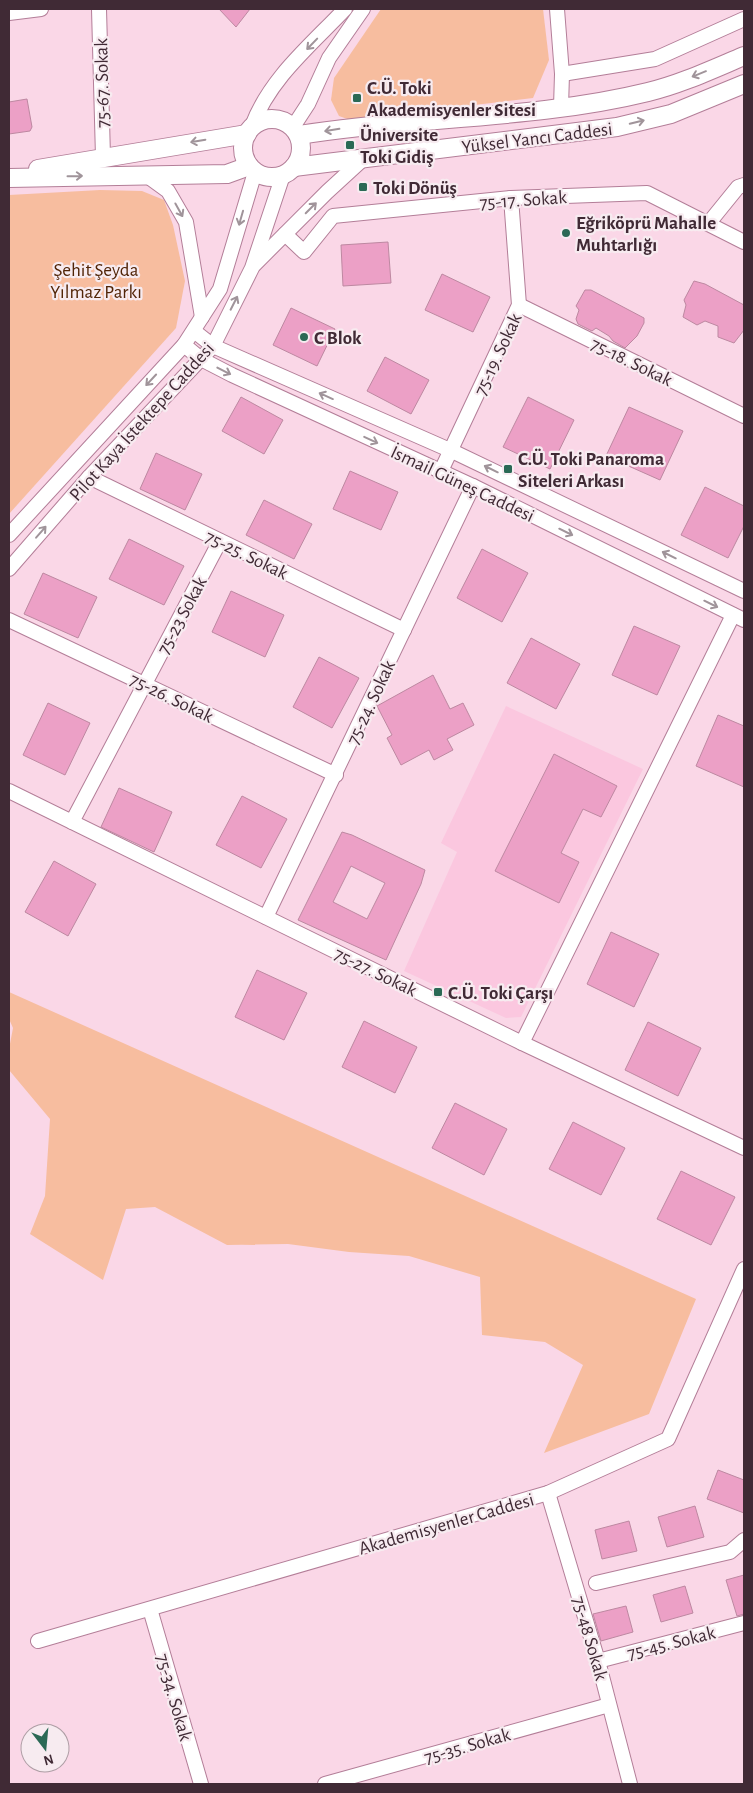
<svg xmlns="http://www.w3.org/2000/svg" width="753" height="1793" font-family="'Alegreya Sans',sans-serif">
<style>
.built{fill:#fbc7df}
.green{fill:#f7bd9f}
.building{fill:#eca0c6;stroke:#bd88a1;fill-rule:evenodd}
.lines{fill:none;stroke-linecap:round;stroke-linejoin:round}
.minor-casing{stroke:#b37e98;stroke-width:16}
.major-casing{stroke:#b37e98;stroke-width:20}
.minor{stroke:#fff;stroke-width:14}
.major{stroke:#fff;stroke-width:18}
.oneway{stroke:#a0949a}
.poi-dot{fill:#2b6955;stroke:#f7ebf0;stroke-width:2}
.labels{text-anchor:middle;stroke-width:4.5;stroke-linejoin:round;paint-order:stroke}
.street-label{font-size:19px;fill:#402a35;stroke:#f7ebf0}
.poi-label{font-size:19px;font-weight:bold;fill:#402a35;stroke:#f7ebf0;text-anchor:start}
.park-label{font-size:19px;fill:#512406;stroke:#f7ebf0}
</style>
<rect width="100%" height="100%" fill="#fad7e7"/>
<path class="built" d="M506 706 643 769 521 1017 506 1018 404 971 457 852 441 843Z"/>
<g class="green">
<path d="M381 9H543L549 60 533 98 350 120 339 116 331 100 334 78Z"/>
<path d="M100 190 142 191 164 200 173 225 185 281 176 328 9 514V195Z"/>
<path d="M9 992 696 1299 649 1414 544 1453 583 1365 545 1342 482 1335 480 1277 409 1256 349 1252 288 1244 227 1245 155 1207 126 1209 103 1280 30 1234 45 1196 50 1119 9 1070V1049L13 1028 9 1019Z"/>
</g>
<g class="building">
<path d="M219 9H250L236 27Z"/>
<path d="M27 99 32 127 30 131 9 134V102Z"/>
<path d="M388 242 391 283 343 286 341 245Z"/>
<path d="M442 274 490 297 473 332 425 310Z"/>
<path d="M694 281 705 284 744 305V330L734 343 718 337V326L705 321 697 325 683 317 686 305 684 300Z"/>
<path d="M585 290H591L644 318V323L637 336 625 348 613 341 609 336 596 328 592 331 578 324 576 319 579 310 576 306Z"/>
<path d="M291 308 335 329 317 366 273 345Z"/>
<path d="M385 357 429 380 411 414 367 391Z"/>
<path d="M241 397 283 420 264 454 222 431Z"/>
<path d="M528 397 574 420 550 469 503 447Z"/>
<path d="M629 407 683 431 660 480 606 456Z"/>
<path d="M156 453 202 474 185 510 140 489Z"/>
<path d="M350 471 398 492 381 530 333 509Z"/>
<path d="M705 487 744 506V526L728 558 681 535Z"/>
<path d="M264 500 312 524 294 559 246 535Z"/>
<path d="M129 539 184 566 164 605 109 579Z"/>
<path d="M482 549 528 573 502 622 457 598Z"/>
<path d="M43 573 97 597 78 638 24 614Z"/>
<path d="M231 591 284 615 265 657 212 632Z"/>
<path d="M634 626 680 646 657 695 612 675Z"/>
<path d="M531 638 580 664 556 709 507 683Z"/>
<path d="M319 657 359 678 332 728 293 707Z"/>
<path d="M433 675 450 709 463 703 474 725 447 739 453 750 434 760 429 750 401 765 387 738 392 735 377 706Z"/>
<path d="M48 703 90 723 65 775 23 755Z"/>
<path d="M718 715 744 726V787L696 766Z"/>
<path d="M554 754 617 786 601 817 583 809 561 853 579 862 559 903 495 871Z"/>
<path d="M119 788 172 812 154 852 101 827Z"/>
<path d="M242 796 287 819 261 868 216 845Z"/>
<path d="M342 832 352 835 425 870 421 884 386 960 298 920ZM351 866 385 883 367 919 333 902Z"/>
<path d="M54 861 96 884 68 936 25 912Z"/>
<path d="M611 932 659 954 634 1007 587 984Z"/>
<path d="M257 970 307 993 284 1040 235 1017Z"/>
<path d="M364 1021 417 1047 395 1093 342 1067Z"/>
<path d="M648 1022 701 1048 678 1096 625 1070Z"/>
<path d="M455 1103 507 1129 484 1175 432 1148Z"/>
<path d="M573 1122 625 1148 601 1195 549 1169Z"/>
<path d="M681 1171 735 1197 711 1245 657 1219Z"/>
<path d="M718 1470 744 1480V1513L707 1499Z"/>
<path d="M695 1506 704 1537 667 1547 658 1517Z"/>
<path d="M629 1521 637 1551 602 1559 595 1530Z"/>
<path d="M744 1575V1614L737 1616 726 1580Z"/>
<path d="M685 1586 693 1613 661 1622 653 1595Z"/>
<path d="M626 1606 633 1632 601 1641 593 1614Z"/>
</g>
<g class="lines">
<defs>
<g id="minor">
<path d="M99 9 103 157"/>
<path d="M557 9 562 74 561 107"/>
<path d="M9 13 41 9"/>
<path d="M562 74 655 59 744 19"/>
<path d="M252 126C270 78 311 45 345 9"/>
<path d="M293 127 308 104 329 58 363 9"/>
<path d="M146 175 168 191 186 222 202 317"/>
<path d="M708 224 738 187 744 185"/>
<path d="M285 234 304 252 333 216 511 198 647 193 744 242"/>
<path d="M254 265 327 192 363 159"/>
<path d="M519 305 744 416"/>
<path d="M194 331 213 346 452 451 744 591"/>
<path d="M184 345 201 359 232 375 473 486 744 620"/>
<path d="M440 473 519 305 511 198"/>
<path d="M89 477 404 630"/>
<path d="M9 535 184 345 220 289 255 172"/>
<path d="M9 569 89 477 213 346 252 268 283 175"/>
<path d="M9 620 336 775"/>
<path d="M9 791 522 1043 744 1148"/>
<path d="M72 822 220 541"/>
<path d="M266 917 473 486"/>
<path d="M522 1043 733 615"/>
<path d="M548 1493 598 1661 630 1784"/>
<path d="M596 1583 730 1552 744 1540"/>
<path d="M150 1609 201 1784"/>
<path d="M38 1641 548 1493 668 1439 744 1269"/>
<path d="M598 1661 744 1623"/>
<path d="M325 1784 609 1705"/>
</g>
<g id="major">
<circle cx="272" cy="148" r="29"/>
<path d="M299 135C414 116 534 120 648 92 681 84 713 69 744 56"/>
<path d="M294 167 617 127 671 114 744 84"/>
<path d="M38 169 247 134"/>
<path d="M9 178 227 174 249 166"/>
</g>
</defs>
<use href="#minor" class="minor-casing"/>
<use href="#major" class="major-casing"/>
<use href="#minor" class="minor"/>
<use href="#major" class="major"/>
</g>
<defs><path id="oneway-shaft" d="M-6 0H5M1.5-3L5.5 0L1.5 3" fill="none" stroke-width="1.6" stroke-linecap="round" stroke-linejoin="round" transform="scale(1.25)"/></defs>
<g class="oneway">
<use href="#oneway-shaft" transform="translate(312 44) rotate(134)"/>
<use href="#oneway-shaft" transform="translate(699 74) rotate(158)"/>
<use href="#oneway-shaft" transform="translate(637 122) rotate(-14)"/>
<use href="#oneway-shaft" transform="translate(332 130) rotate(171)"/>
<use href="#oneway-shaft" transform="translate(198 141) rotate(170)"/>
<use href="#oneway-shaft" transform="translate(75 176) rotate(-1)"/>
<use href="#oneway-shaft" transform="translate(311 208) rotate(-45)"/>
<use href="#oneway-shaft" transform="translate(179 210) rotate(61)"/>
<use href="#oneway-shaft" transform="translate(241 218) rotate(106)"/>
<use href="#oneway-shaft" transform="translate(234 303) rotate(-63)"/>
<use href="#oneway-shaft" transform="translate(224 371) rotate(27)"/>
<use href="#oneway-shaft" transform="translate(151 380) rotate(133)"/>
<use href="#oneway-shaft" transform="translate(326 396) rotate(-156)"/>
<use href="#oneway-shaft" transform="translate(371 440) rotate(25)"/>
<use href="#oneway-shaft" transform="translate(491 469) rotate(-154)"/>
<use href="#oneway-shaft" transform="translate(41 532) rotate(-49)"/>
<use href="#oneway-shaft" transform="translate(566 532) rotate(26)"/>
<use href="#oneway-shaft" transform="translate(669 555) rotate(-154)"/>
<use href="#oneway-shaft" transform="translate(711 604) rotate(26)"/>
</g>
<g class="poi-dot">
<rect x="352" y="93" width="10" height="10" rx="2.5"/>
<rect x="345" y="140" width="10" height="10" rx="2.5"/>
<rect x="358" y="182" width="10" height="10" rx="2.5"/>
<circle cx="566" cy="233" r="5"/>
<circle cx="304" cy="337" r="5"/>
<rect x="503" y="464" width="10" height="10" rx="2.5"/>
<rect x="433" y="987" width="10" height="10" rx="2.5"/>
</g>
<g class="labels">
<g class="street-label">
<text transform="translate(101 83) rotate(-91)" y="7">75-67. Sokak</text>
<text transform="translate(537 137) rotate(-7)" y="7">Yüksel Yancı Caddesi</text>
<text transform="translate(523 199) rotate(-4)" y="7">75-17. Sokak</text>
<text transform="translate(497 354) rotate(-65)" y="7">75-19. Sokak</text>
<text transform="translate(632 361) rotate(26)" y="7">75-18. Sokak</text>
<text transform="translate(141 421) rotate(-48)" y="7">Pilot Kaya İstektepe Caddesi</text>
<text transform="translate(463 483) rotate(25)" y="7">İsmail Güneş Caddesi</text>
<text transform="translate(247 554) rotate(26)" y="7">75-25. Sokak</text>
<text transform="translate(181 615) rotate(-62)" y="7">75-23 Sokak</text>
<text transform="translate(172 697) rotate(26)" y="7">75-26. Sokak</text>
<text transform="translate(370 702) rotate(-65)" y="7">75-24. Sokak</text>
<text transform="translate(376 971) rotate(26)" y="7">75-27. Sokak</text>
<text transform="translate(446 1523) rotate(-16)" y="7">Akademisyenler Caddesi</text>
<text transform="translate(591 1638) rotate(74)" y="7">75-48 Sokak</text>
<text transform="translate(671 1642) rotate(-14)" y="7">75-45. Sokak</text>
<text transform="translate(175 1697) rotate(74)" y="7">75-34. Sokak</text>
<text transform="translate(467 1745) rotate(-16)" y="7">75-35. Sokak</text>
</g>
<g class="poi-label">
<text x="367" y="94">C.Ü. Toki<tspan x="367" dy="22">Akademisyenler Sitesi</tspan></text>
<text x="360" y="141">Üniversite<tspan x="360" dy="22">Toki Gidiş</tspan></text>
<text x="373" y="194">Toki Dönüş</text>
<text x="576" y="229">Eğriköprü Mahalle<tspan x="576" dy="22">Muhtarlığı</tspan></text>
<text x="314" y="344">C Blok</text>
<text x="518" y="465">C.Ü. Toki Panaroma<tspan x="518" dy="22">Siteleri Arkası</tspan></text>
<text x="448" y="999">C.Ü. Toki Çarşı</text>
</g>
<g class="park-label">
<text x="96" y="276">Şehit Şeyda<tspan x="96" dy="22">Yılmaz Parkı</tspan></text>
</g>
</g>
<rect width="753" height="1793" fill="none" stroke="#402a35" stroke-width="20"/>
<g transform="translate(45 1748) rotate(164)"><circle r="24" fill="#f7ebf0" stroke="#ae9ea5"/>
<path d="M0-4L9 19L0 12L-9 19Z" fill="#2b6955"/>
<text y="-8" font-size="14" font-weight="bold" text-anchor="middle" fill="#402a35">N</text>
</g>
</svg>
